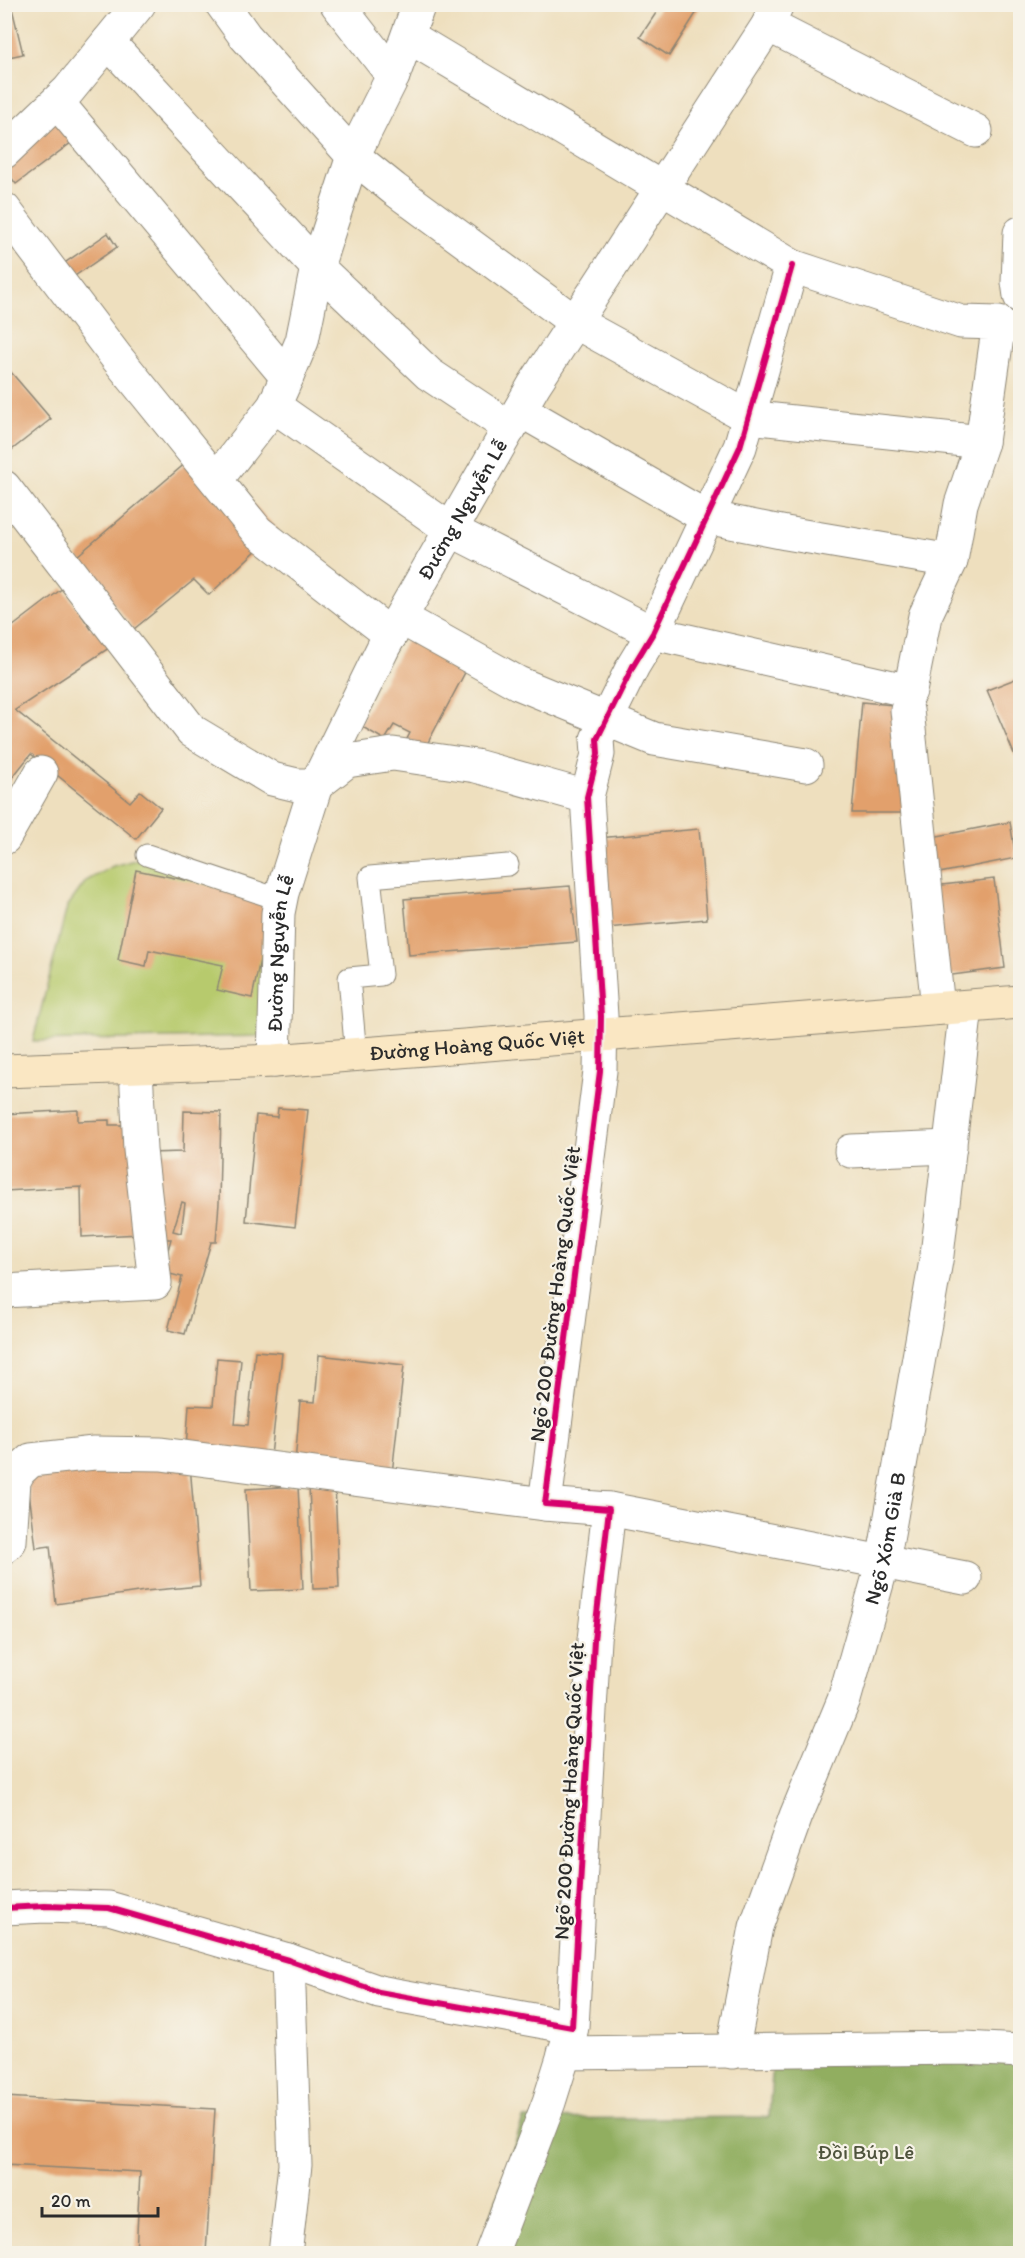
<svg xmlns="http://www.w3.org/2000/svg" width="1025" height="2258" font-family="Itim,sans-serif">
<style>
.green{fill:#b7ca6d;stroke:#717a4c;stroke-width:1.5}
.forest{fill:#91ae60;stroke:#5e6c46;stroke-width:1.5}
.building{fill:#e2a06c;fill-rule:evenodd}
.lines{fill:none;stroke-linecap:round;stroke-linejoin:round}
.lane-casing{stroke:#8c8574;stroke-width:23}
.street-casing{stroke:#8c8574;stroke-width:35}
.secondary-casing{stroke:#8c8574;stroke-width:35}
.lane{stroke:#fff;stroke-width:21}
.street{stroke:#fff;stroke-width:33}
.secondary{stroke:#fae7c3;stroke-width:33}
.cycleway-casing{stroke:#f7f3e8;stroke-width:10}
.cycleway{stroke:#d6006c;stroke-width:6}
.labels{text-anchor:middle;stroke-width:4.5;stroke-linejoin:round;paint-order:stroke}
.street-label{font-size:21px;fill:#2b2b2b;stroke:#f7f3e8}
.park-label{font-size:21px;fill:#4e533c;stroke:#f7f3e8}
</style>
<rect width="100%" height="100%" fill="#f7f3e8"/>
<filter id="ink" filterUnits="userSpaceOnUse"><feTurbulence type="fractalNoise" baseFrequency=".0167" numOctaves="2"/><feDisplacementMap in="SourceGraphic" scale="12" xChannelSelector="R" yChannelSelector="G"/><feConvolveMatrix kernelMatrix="1 2 1 2 8 2 1 2 1" color-interpolation-filters="sRGB"/></filter>
<filter id="wash" filterUnits="userSpaceOnUse"><feTurbulence type="fractalNoise" baseFrequency=".008" numOctaves="4" result="noise"/><feDisplacementMap in="SourceGraphic" scale="24" xChannelSelector="R" yChannelSelector="G"/><feGaussianBlur stdDeviation="1.35" result="paint"/><feColorMatrix in="noise" values="0 0 0 0 0 0 0 0 0 0 0 0 0 0 0 0 0 1.4 0 .05"/><feComposite in="paint" operator="in"/></filter>
<g filter="url(#wash)">
<rect width="100%" height="100%" fill="#eedfbe"/>
<path class="green" d="M142 858 268 892 260 1036 33 1041 67 907 86 881 113 866Z"/>
<path class="forest" d="M774 2046 1020 2057V2253L479 2254 523 2119 769 2117Z"/>
<g id="blocks">
<g class="building">
<path d="M4 4H11L23 54 4 58Z"/>
<path d="M662 4H702L669 56 640 37Z"/>
<path d="M62 113 80 136 16 184 4 168V156Z"/>
<path d="M108 233 117 247 66 282 56 269Z"/>
<path d="M4 364 51 419 4 456Z"/>
<path d="M201 450 278 530 209 595 194 580 134 629 77 556Z"/>
<path d="M63 588 91 629 100 623 115 644 15 710 130 802 140 791 161 808 136 839 31 754 4 788V633Z"/>
<path d="M412 630 470 663 425 748 407 739 410 733 394 725 385 740 359 725Z"/>
<path d="M1020 677V754L1015 756 987 690Z"/>
<path d="M862 702 903 706 910 813H852Z"/>
<path d="M1010 822 1016 858 934 874 927 838Z"/>
<path d="M699 829 707 919 606 928 598 838Z"/>
<path d="M136 870 273 898 252 998 217 990 223 965 149 950 146 966 118 960Z"/>
<path d="M994 879 1005 968 945 976 934 886Z"/>
<path d="M570 886 577 942 409 955 404 899Z"/>
<path d="M278 1108 308 1110 295 1227 246 1221 256 1115 277 1117Z"/>
<path d="M78 1110V1121L109 1120V1125H138L140 1234 82 1237 81 1187 4 1191V1114Z"/>
<path d="M184 1111 221 1112 219 1203 216 1242H211L185 1334 168 1330 182 1277 162 1272 171 1239H153L148 1153 183 1152ZM182 1202 185 1203 181 1233 173 1231Z"/>
<path d="M255 1351 282 1353 271 1456 186 1449 189 1405 213 1406 217 1358 241 1360 235 1424 248 1425Z"/>
<path d="M319 1355 404 1365 392 1474 295 1464 300 1401 315 1402Z"/>
<path d="M190 1465 200 1586 145 1591 56 1604 50 1546 36 1548 27 1475 59 1471Z"/>
<path d="M335 1483 339 1588 313 1589 309 1484Z"/>
<path d="M298 1486 303 1589 251 1591 246 1489Z"/>
<path d="M4 2097 215 2109 206 2253H136L140 2172 4 2165Z"/>
</g>
</g>
</g>
<g filter="url(#ink)">
<use href="#blocks" fill-opacity="0" stroke="#8c8574" stroke-width="1.5"/>
<g class="lines">
<defs>
<g id="lane">
<path d="M147 855 281 900"/>
<path d="M356 1055 349 978 381 975 370 877 508 865"/>
</g>
<g id="street">
<path d="M222 4 245 36 353 156 394 189 575 322 748 417 982 442"/>
<path d="M337 4 393 76"/>
<path d="M768 25 976 131"/>
<path d="M108 42 317 267 429 374 510 428"/>
<path d="M57 102 287 377"/>
<path d="M4 152 68 91 139 4"/>
<path d="M4 209 117 358 257 531 391 635"/>
<path d="M1020 233 1018 282 1020 296"/>
<path d="M274 406 451 530 653 633 910 691 925 616 951 561 961 504 982 442 999 323 961 322 792 266 408 36"/>
<path d="M520 410 706 517 786 533 951 561"/>
<path d="M216 480 274 406 287 377 302 341 317 267 353 156 393 76 419 4"/>
<path d="M4 487 192 731 272 779 297 785H316L347 761 393 754 476 766 587 797"/>
<path d="M401 618 518 683 654 739 806 765"/>
<path d="M907 710 938 1008"/>
<path d="M4 838 41 773"/>
<path id="s1" d="M274 1061 278 913 282 893 316 785 384 646 534 385 768 25 777 4"/>
<path d="M851 1151 950 1147"/>
<path d="M4 1291 155 1283 140 1150 136 1067"/>
<path d="M609 1509 965 1578"/>
<path d="M4 1547 10 1541 14 1481 19 1471 31 1460 94 1453 161 1454 545 1504"/>
<path d="M4 1908 45 1906 109 1908 288 1960 379 1992 572 2027 594 1640 609 1509 545 1504 600 1071 601 1016 587 797 598 754 597 739 633 666 653 633 740 447 792 266"/>
<path id="s2" d="M732 2052 756 1927 796 1816 844 1700 883 1562 937 1255 966 1007"/>
<path d="M564 2053 965 2048 1020 2051"/>
<path d="M285 2254 295 2165 288 1960"/>
<path d="M491 2254 549 2102 571 2032"/>
</g>
<g id="secondary">
<path id="s3" d="M4 1071 274 1061 1020 1002"/>
</g>
</defs>
<use href="#lane" class="lane-casing"/>
<use href="#street" class="street-casing"/>
<use href="#secondary" class="secondary-casing"/>
<use href="#lane" class="lane"/>
<use href="#street" class="street"/>
<use href="#secondary" class="secondary"/>
<defs>
<path id="cycleway" d="M4 1908 45 1906 109 1908 288 1960 379 1992 572 2027 594 1640 609 1509 545 1504 600 1071 601 1016 587 797 598 754 597 739 633 666 653 633 740 447 792 266"/>
</defs>
<use href="#cycleway" class="cycleway-casing"/>
<use href="#cycleway" class="cycleway"/>
</g>
</g>
<g class="labels">
<g class="street-label">
<text dy="7" stroke="none"><textPath href="#s1" startOffset="594">Đường Nguyễn Lễ</textPath></text>
<text dy="7" stroke="none"><textPath href="#s1" startOffset="108">Đường Nguyễn Lễ</textPath></text>
<text dy="7" stroke="none"><textPath href="#s3" startOffset="474">Đường Hoàng Quốc Việt</textPath></text>
<text transform="translate(555 1294) rotate(-83)" y="7">Ngõ 200 Đường Hoàng Quốc Việt</text>
<text dy="7" stroke="none"><textPath href="#s2" startOffset="538">Ngõ Xóm Già B</textPath></text>
<text transform="translate(569 1791) rotate(-87)" y="7">Ngõ 200 Đường Hoàng Quốc Việt</text>
</g>
<g class="park-label">
<text x="866" y="2159">Đồi Búp Lê</text>
</g>
</g>
<rect width="1025" height="2258" fill="none" stroke="#f7f3e8" stroke-width="24"/>
<path d="M42 2207v9h116v-9" fill="none" stroke="#2b2b2b" stroke-width="3"/>
<text x="51" y="2207" font-size="18" fill="#2b2b2b" stroke="#f7f3e8" stroke-width="4.5" paint-order="stroke">20 m</text>
</svg>
